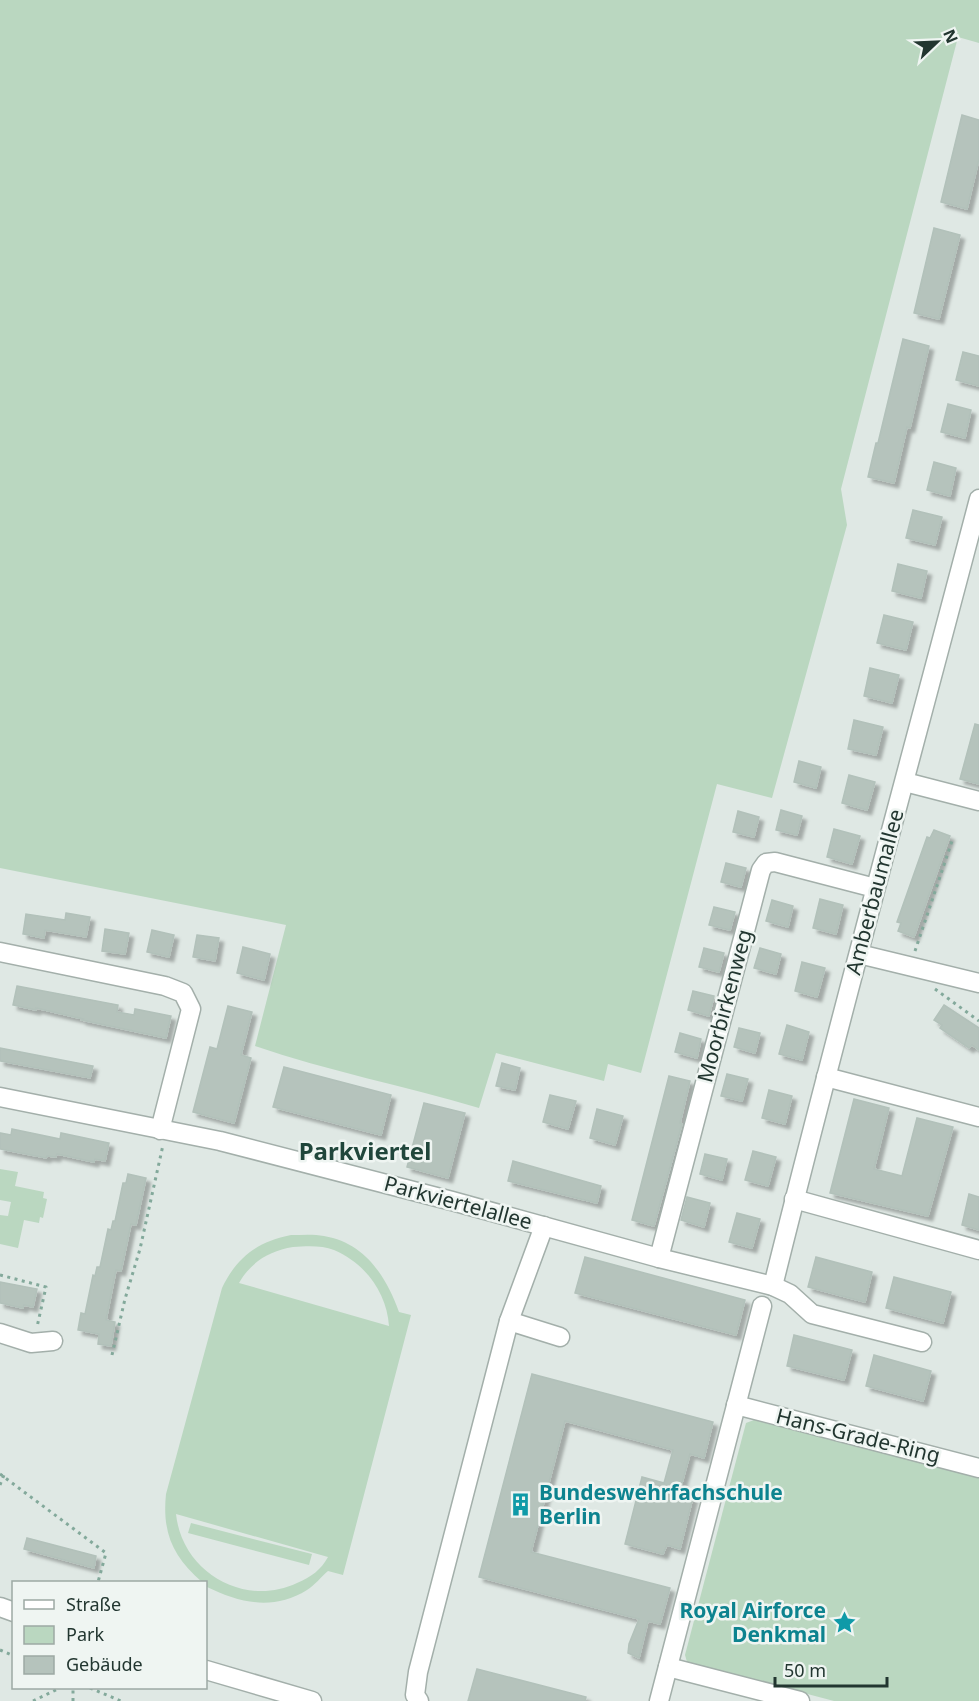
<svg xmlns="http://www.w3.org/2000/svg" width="979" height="1701" font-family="'Noto Sans',sans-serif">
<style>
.green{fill:#bad7c0;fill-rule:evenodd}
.building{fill:#b5c3bc;stroke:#b2c1ba;stroke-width:1.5;filter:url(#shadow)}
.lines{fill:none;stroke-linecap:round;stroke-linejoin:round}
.minor-casing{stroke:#a3afaa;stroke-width:21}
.path{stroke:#83a99b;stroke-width:3;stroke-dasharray:3 4.5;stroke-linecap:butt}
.minor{stroke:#fff;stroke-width:18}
.labels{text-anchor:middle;stroke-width:5;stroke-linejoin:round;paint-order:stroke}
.street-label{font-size:21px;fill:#223630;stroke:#eff5f2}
.culture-label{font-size:21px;font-weight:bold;fill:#0d838f;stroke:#eff5f2;text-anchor:start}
.quarter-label{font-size:24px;font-weight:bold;fill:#20463b;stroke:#eff5f2}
</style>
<defs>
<filter id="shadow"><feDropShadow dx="4.5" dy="4.5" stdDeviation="1.5" flood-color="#0004"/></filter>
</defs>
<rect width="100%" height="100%" fill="#dfe8e4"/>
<g class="green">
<path d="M0 0H979V43L958 37 841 489 847 525 772 798 717 784 641 1073 608 1064 604 1081 496 1053 479 1108C405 1086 328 1071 255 1046L286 925 0 868Z"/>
<path d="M0 1169 18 1172 15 1186 44 1192 43 1198 47 1199 43 1218 40 1217 39 1223 24 1220 18 1248 0 1244V1215L8 1216 11 1202 0 1200Z"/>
<path d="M291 1235C302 1235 314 1234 324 1236 365 1243 386 1276 399 1312L411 1315 343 1575 328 1571C321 1577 315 1585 307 1590 273 1611 240 1603 207 1587L206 1582H202C173 1557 162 1533 166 1494L222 1288C237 1257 257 1242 291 1235ZM293 1247C306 1246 322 1245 334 1250 365 1263 387 1293 389 1326L239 1283C251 1262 269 1251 293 1247ZM176 1514 328 1557C321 1570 311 1577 297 1583 244 1608 182 1572 176 1514Z"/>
<path d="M754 1420 979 1478V1701H834L687 1662 685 1655 746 1423Z"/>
<path d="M191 1523 312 1554 309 1565 188 1533Z"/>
</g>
<g class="building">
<path d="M962 115 979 120V159L967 209 941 202Z"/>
<path d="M934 228 960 235 939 319 914 313Z"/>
<path d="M903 339 929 346 910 428 907 427 894 483 868 477 876 443H878Z"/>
<path d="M963 352 979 356V386L956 380Z"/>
<path d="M948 404 971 410 965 438 941 432Z"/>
<path d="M934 462 956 468 950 496 927 490Z"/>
<path d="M913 510 942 517 935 545 906 538Z"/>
<path d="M898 564 927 571 921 598 892 591Z"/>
<path d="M884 615 913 622 906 650 877 643Z"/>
<path d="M870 668 899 675 892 703 864 696Z"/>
<path d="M854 720 883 727 876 755 848 749Z"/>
<path d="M975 724 979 725V784L960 779Z"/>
<path d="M799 761 821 767 816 788 794 782Z"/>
<path d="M849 775 875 782 867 810 842 803Z"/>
<path d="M781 810 802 816 797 835 776 830Z"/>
<path d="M738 811 759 817 754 837 733 832Z"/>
<path d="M834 829 860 836 852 864 827 857Z"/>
<path d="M934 830 950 836 914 937 898 931 901 923 897 922 927 837 930 838Z"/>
<path d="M726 863 746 868 741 887 721 882Z"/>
<path d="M820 899 843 905 836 934 813 928Z"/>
<path d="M772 900 793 906 788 927 766 921Z"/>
<path d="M714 907 735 912 730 930 709 925Z"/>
<path d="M66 913 90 917 86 937 45 930 44 938 23 934 26 914 65 920Z"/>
<path d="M105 929 129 933 125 954 102 951Z"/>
<path d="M152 930 174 935 169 957 147 952Z"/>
<path d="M197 935 219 938 215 961 193 957Z"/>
<path d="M243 947 270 954 264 980 237 973Z"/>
<path d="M704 948 724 953 719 972 699 967Z"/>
<path d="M760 948 781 954 776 974 754 968Z"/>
<path d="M802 962 825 968 817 997 795 991Z"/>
<path d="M17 986 118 1005 117 1012 134 1015 135 1009 171 1016 166 1038 82 1020 83 1019 36 1008V1010L13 1005Z"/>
<path d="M693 991 714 996 709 1016 688 1010Z"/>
<path d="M944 1005 979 1028V1050L972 1045 969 1048 940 1028 942 1025 934 1020Z"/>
<path d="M228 1006 252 1012 241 1055 251 1058 234 1123 193 1112 210 1047 217 1049Z"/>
<path d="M787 1025 809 1032 802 1060 779 1054Z"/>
<path d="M739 1028 760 1033 755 1053 734 1047Z"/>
<path d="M680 1033 701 1039 697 1058 675 1052Z"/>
<path d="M0 1048 93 1066 90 1078 0 1061Z"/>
<path d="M502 1063 520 1068 515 1090 496 1086Z"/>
<path d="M284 1067 391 1095 381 1135 273 1107Z"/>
<path d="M727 1074 748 1079 742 1101 721 1096Z"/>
<path d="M669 1076 690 1081 680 1123 682 1124 654 1226 632 1220Z"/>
<path d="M769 1090 792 1096 785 1124 762 1118Z"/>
<path d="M550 1095 576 1101 568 1129 543 1122Z"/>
<path d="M854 1099 889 1108 874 1169 902 1176 917 1118 953 1127 928 1216 830 1193Z"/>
<path d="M424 1103 465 1113 448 1178 407 1167Z"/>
<path d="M597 1109 623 1116 615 1145 590 1138Z"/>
<path d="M12 1129 60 1139 61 1133 109 1143 105 1161 95 1159 94 1162 57 1154 56 1157 47 1156 46 1158 0 1149V1133L11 1135Z"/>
<path d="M753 1151 776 1157 768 1186 745 1180Z"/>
<path d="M705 1154 727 1159 722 1180 700 1174Z"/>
<path d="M513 1161 601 1186 597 1203 508 1181Z"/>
<path d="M128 1174 146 1178 136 1225 131 1224 121 1271 116 1270 106 1320 115 1322 111 1346 98 1344 99 1334 78 1330 81 1313 85 1314 93 1275 95 1276 97 1267H100L108 1229 111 1230 113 1221H115L123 1183H126Z"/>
<path d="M969 1194 979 1197V1230L962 1225Z"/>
<path d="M687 1197 710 1203 704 1227 681 1220Z"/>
<path d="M737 1213 760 1219 752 1248 729 1242Z"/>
<path d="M585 1257 745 1300 736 1335 575 1293Z"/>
<path d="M816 1257 872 1272 865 1302 808 1287Z"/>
<path d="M894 1277 951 1292 943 1323 886 1308Z"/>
<path d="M0 1282 37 1289 33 1307 24 1305 23 1308 0 1303Z"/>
<path d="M794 1335 852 1350 844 1380 787 1366Z"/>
<path d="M874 1355 931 1371 923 1401 866 1386Z"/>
<path d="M532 1374 713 1422 704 1458 690 1454 680 1490V1494L693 1497 680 1549 667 1545 663 1554 625 1544 642 1477 664 1483 673 1450 565 1421 531 1552 670 1588 660 1624 648 1621 639 1658 628 1653 629 1644 639 1619 479 1577Z"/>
<path d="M27 1538 96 1556 94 1568 24 1549Z"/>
<path d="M477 1669 586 1697 585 1701H468Z"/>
</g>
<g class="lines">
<defs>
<g id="minor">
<path d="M905 782 979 801"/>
<path d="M0 952 165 986 183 993 191 1009 160 1130"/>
<path d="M859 954 979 983"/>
<path d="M826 1077 979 1117"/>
<path d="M0 1097 220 1141 452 1201 659 1258 773 1286 790 1294 812 1314 922 1342"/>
<path d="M794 1199 979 1250"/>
<path d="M659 1258 761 870 766 863 775 862 875 888"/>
<path d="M773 1286C838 1023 910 762 979 499"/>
<path d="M509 1321 560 1337"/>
<path d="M0 1333 31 1343 53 1341"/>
<path d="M736 1405 979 1468"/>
<path d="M0 1607 14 1612"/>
<path d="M668 1667 800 1701"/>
<path d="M206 1670 312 1701"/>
<path d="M419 1701 415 1695 418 1672 509 1321 544 1226"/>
<path d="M659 1701 762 1306"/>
</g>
</defs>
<use href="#minor" class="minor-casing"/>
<g class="path">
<path d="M915 951 952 841"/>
<path d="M935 989 979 1021"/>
<path d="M0 1275 46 1287 37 1327"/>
<path d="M112 1355 125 1299 140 1249 163 1145"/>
<path d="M0 1474 106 1553 98 1582"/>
<path d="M0 1485 4 1475"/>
<path d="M0 1650 14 1656"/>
<path d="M90 1688 121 1701"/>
<path d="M33 1701 60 1688"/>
<path d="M73 1701V1688"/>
</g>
<use href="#minor" class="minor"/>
</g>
<defs>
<symbol id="building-bare" viewBox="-9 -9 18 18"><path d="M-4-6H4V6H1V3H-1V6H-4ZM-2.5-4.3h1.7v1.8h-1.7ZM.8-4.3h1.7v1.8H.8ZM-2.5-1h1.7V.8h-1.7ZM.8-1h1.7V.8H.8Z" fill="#0f9aa8" stroke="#eff5f2" stroke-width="2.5" paint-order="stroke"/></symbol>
<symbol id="sight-bare" viewBox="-9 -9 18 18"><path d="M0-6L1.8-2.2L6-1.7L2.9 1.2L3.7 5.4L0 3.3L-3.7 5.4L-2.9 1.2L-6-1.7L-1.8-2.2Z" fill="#0f9aa8" stroke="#eff5f2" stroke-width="2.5" paint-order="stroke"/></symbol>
</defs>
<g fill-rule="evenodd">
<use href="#building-bare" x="504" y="1488" width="33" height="33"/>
<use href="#sight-bare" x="828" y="1606" width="33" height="33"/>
</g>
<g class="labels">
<g class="street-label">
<text transform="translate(875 892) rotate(-75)" y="7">Amberbaumallee</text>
<text transform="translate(725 1006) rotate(-75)" y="7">Moorbirkenweg</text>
<text transform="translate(458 1203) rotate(15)" y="7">Parkviertelallee</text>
<text transform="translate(858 1436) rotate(14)" y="7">Hans-Grade-Ring</text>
</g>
<g class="culture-label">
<text x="539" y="1500">Bundeswehrfachschule<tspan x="539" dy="24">Berlin</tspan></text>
<text x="826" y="1618" text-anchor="end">Royal Airforce<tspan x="826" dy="24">Denkmal</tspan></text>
</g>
<g class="quarter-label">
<text x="365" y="1160">Parkviertel</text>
</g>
</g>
<rect x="12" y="1581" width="195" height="108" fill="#eff5f2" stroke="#9da9a4" stroke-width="1.5"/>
<rect x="24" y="1600" width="30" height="9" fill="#ffffff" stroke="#9da9a4" stroke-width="1.5"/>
<text x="66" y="1611" font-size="18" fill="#223630">Straße</text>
<rect x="24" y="1626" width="30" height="18" fill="#bad7c0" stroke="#9da9a4" stroke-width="1.5"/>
<text x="66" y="1641" font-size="18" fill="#223630">Park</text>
<rect x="24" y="1656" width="30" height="18" fill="#b5c3bc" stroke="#9da9a4" stroke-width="1.5"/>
<text x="66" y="1671" font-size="18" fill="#223630">Gebäude</text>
<g transform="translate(937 42) rotate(67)" stroke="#eff5f2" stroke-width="4.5" paint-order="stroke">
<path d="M0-4.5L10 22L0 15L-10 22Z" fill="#223630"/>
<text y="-9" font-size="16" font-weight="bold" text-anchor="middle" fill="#223630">N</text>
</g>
<path d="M775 1677v9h112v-9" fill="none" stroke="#223630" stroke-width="3"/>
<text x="784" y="1677" font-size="18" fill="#223630" stroke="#eff5f2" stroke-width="4.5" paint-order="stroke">50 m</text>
</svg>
